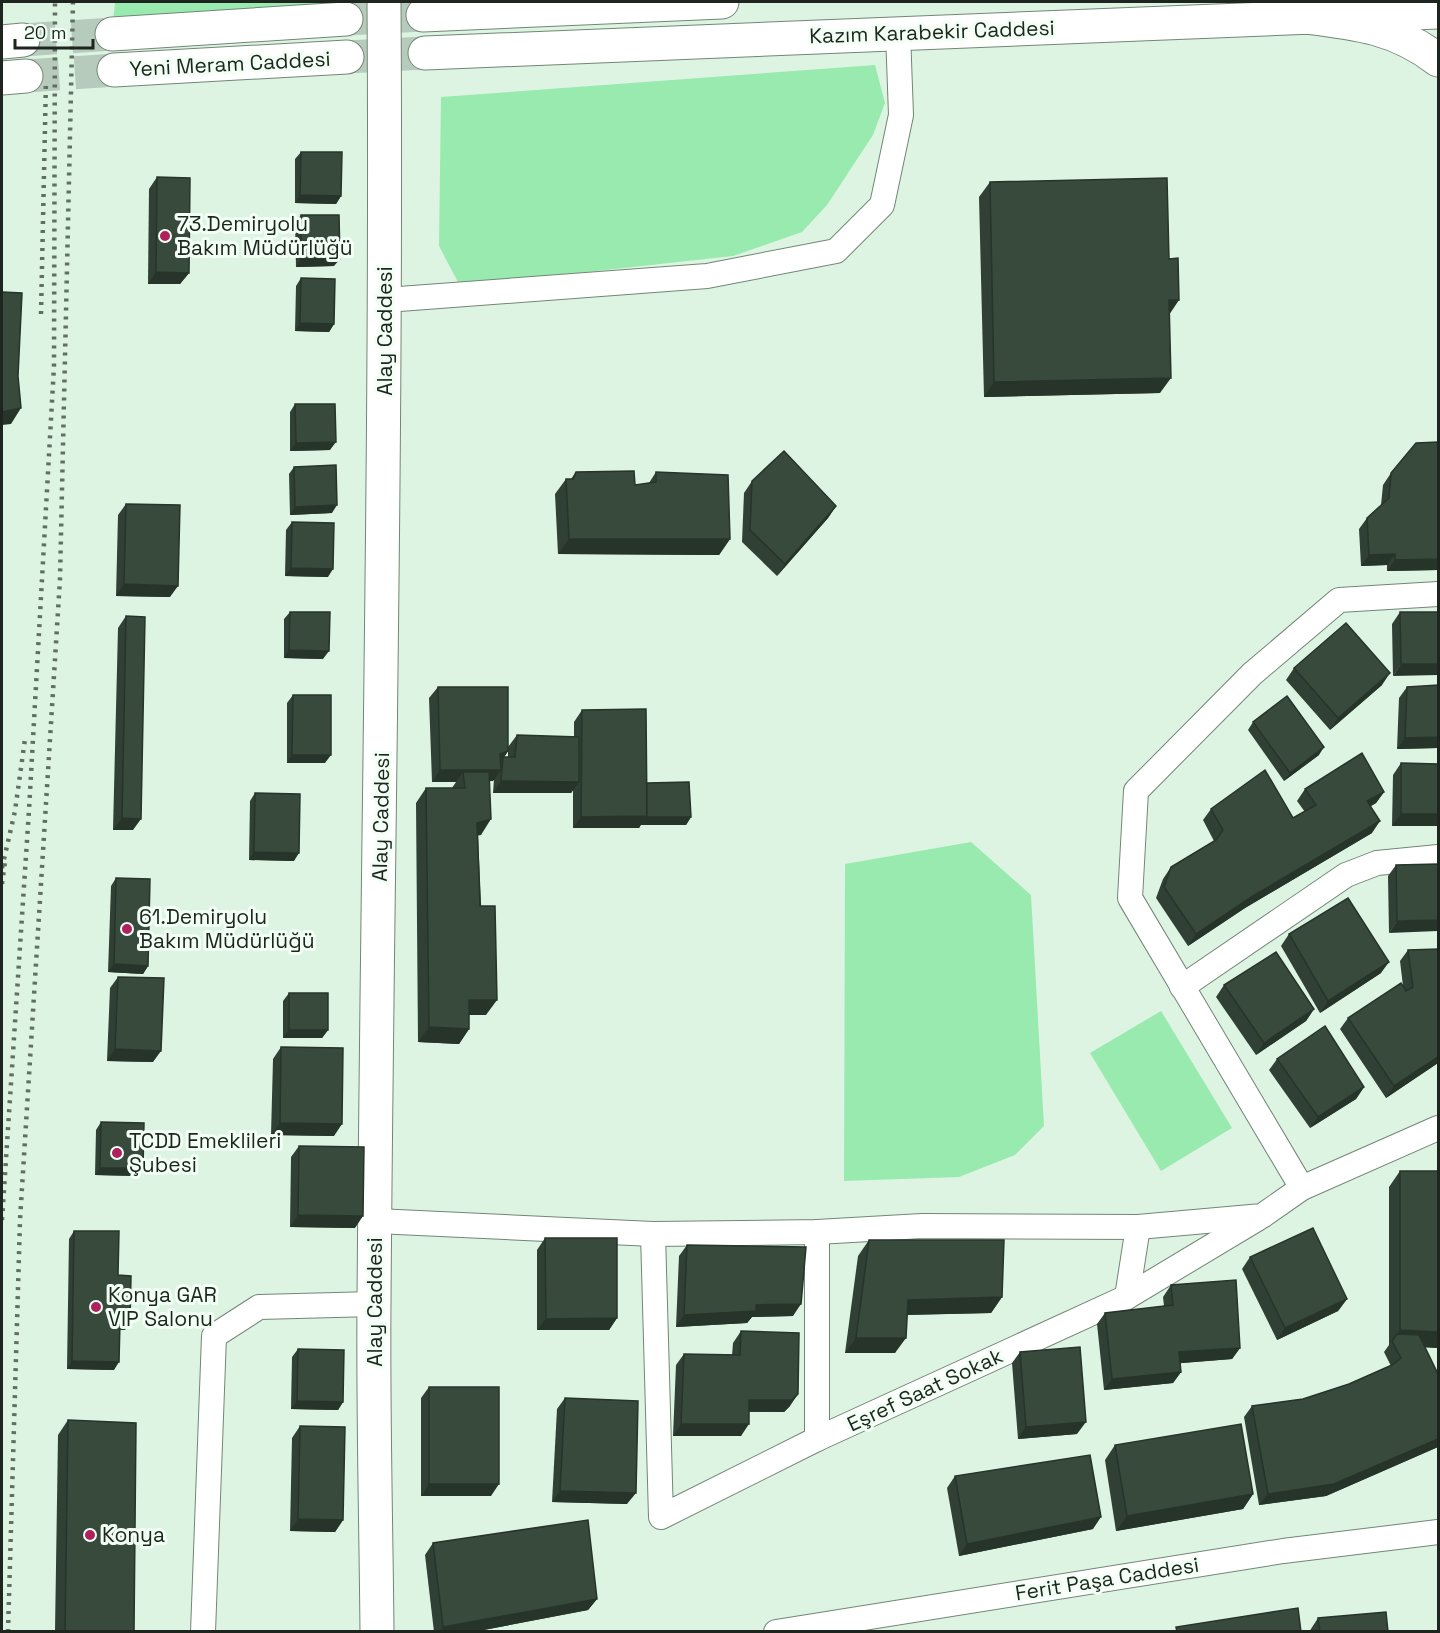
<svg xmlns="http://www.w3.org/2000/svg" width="1440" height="1633" font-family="'Space Grotesk',sans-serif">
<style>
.green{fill:#99eaae}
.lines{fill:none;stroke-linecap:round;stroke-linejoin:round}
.secondary-tunnel{stroke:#b7cbbc;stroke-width:33;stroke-dasharray:33 16;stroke-linecap:butt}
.minor-casing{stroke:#728676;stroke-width:26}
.secondary-casing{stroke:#728676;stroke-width:35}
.primary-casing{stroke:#728676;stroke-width:35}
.minor{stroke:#fff;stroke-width:24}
.secondary{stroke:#fff;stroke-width:33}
.primary{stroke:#fff;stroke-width:33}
.rail{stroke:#616e63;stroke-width:4.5;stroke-dasharray:3 6;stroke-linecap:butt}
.wall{fill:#304034}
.shaded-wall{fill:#27342a}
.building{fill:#384a3c;stroke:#27342a;stroke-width:1.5}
.poi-dot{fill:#ae215c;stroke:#f2fff4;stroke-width:2}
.labels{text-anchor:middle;stroke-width:6;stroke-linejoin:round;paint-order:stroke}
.street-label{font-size:21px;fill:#1d251e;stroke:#f2fff4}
.poi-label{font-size:21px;fill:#1d251e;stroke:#f2fff4;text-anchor:start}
</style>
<rect width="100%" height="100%" fill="#def4e3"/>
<g class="green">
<path d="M115 2H330L332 11 111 40Z"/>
<path d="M875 65 885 103 873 135 827 205 802 232 733 256 460 286 439 246 441 97Z"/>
<path d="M971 842 1031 895 1044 1126 1015 1155 959 1177 844 1181 845 864Z"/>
<path d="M1161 1011 1232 1128 1161 1171 1090 1053Z"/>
</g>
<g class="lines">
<g class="secondary-tunnel">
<path d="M346 19 423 15"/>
<path d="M23 40 112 34"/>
<path d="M347 57 425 53"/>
<path d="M26 76 114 70"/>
</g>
<defs>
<g id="minor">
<path d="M386 300 707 276 836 251 882 205 901 115 898 33"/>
<path d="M1182 987 1346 875 1377 863 1438 857"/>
<path d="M1302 1188 1130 898 1136 791 1252 674 1339 600 1438 594"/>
<path d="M376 1221 653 1234 817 1232 922 1226 1138 1227 1262 1216 1302 1188 1438 1128"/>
<path d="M817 1232V1439"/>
<path d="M653 1234 661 1517 817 1439 1127 1297 1138 1227"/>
<path d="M1127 1297 1257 1219"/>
<path d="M203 1632 214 1336 259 1307 374 1304"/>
<path d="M776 1632 1283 1551 1438 1532"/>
</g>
<g id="secondary">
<path d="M423 15 722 2"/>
<path d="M112 34 346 19"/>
<path d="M2 42 23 40"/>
<path d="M425 53 1438 12"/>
<path d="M114 70 347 57"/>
<path d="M2 78 26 76"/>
<path d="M377 1632C376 1522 373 1413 374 1304 377 870 387 436 384 2"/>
</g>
<path id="primary" d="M1306 17C1357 23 1397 28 1438 60"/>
</defs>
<use href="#minor" class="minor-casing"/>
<use href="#secondary" class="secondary-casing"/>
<use href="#primary" class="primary-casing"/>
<use href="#minor" class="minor"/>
<use href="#secondary" class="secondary"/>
<use href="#primary" class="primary"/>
<g class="rail">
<path d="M41 314 46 80"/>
<path d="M2 868 15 811 25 739"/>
<path d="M2 884 5 862"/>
<path d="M2 1220 29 810 54 366 55 2"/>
<path d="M8 1632 20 1220 60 579 73 2"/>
</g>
</g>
<g class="wall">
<path d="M301 152 341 196 336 204 295 203V159Z"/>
<path d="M157 177 189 273 180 284H148L149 189Z"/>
<path d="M990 182 1169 315 1160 393 984 397 979 197Z"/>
<path d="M301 215 334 266 296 267 295 223Z"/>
<path d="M301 278 334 324 329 332 295 331 296 286Z"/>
<path d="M295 404 330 450 290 451V412Z"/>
<path d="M294 467 332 513 290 515 289 474Z"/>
<path d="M576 472 635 485 649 483 656 472 730 539 719 555 558 554 555 494 566 479H571Z"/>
<path d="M1391 473 1438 570 1387 571V565L1361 566 1359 529 1367 518 1381 505 1383 485Z"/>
<path d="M752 481 836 506 828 518 777 576 742 542 744 493Z"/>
<path d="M126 504 170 597 116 596 118 515Z"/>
<path d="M292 522 328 577 285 576 286 530Z"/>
<path d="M290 612 323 659 284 658V619Z"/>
<path d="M1400 612H1438L1393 676 1392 624Z"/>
<path d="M126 616 133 830H113L118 628Z"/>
<path d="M1294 668 1382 685 1330 730 1286 680Z"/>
<path d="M438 687 508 751 504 757H508V747L517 735 574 737V722L582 710 647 784 691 817 686 825H641V824L639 828H573V790L571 793H493L494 779 493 781H489L481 835H478L486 1015H469V1029L459 1044 418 1042 416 803 426 788H452L456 782H432L429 698Z"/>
<path d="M1407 687 1438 748 1397 749 1399 698Z"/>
<path d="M293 695 325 763H287V703Z"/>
<path d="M1253 722 1319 755 1284 781 1248 730Z"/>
<path d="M1401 763 1438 764V826H1392L1393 775Z"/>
<path d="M1305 789 1384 792 1376 803 1371 806 1372 833 1245 908 1188 946 1156 898 1163 879 1171 867 1214 841 1203 820 1211 809 1293 818 1305 812 1297 801Z"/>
<path d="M255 793 294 861 249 860 250 801Z"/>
<path d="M1438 864 1389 933 1388 876 1396 865Z"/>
<path d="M116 878 148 966 143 974 108 972 111 886Z"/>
<path d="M1289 934 1381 973 1320 1013 1281 946Z"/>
<path d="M1408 950 1438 1063 1386 1098 1340 1029 1348 1018 1403 986 1400 961Z"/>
<path d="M118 977 153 1062 107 1061 110 988Z"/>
<path d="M1224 985 1314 1009 1306 1021 1256 1055 1216 997Z"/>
<path d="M289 993 328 1030 322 1038H283V1001Z"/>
<path d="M281 1047 334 1136 271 1135 273 1059Z"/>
<path d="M1277 1059 1364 1087 1356 1099 1310 1128 1269 1070Z"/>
<path d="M101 1122 143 1168 137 1176 95 1175 96 1130Z"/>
<path d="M299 1146 355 1228 290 1227 291 1157Z"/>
<path d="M1400 1171H1438V1348L1425 1347 1438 1374V1447L1326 1496 1259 1505 1244 1417 1252 1406 1303 1399 1349 1384 1391 1366 1384 1352 1389 1345V1187Z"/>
<path d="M74 1231 118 1275 125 1330H120L114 1370 67 1369 69 1239Z"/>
<path d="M545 1238 617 1318 609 1330H537V1250Z"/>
<path d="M869 1240 1002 1297 991 1313 907 1315 895 1353H845L858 1256Z"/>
<path d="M687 1245 793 1316 752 1317 747 1323 676 1327 679 1256Z"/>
<path d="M1250 1257 1347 1299 1338 1311 1277 1340 1242 1269Z"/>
<path d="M1171 1285 1240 1348 1232 1359 1180 1363 1181 1372 1173 1383 1104 1390 1097 1324 1105 1313 1164 1306 1163 1297Z"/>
<path d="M741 1331 790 1406 784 1412H749L741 1436H673L676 1365 684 1354 732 1355 733 1343Z"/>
<path d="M298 1349 343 1402 338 1410 291 1409 292 1357Z"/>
<path d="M1020 1352 1077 1434 1018 1439 1012 1363Z"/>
<path d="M429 1387 491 1496H421V1398Z"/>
<path d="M565 1398 627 1504 552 1502 557 1409Z"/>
<path d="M68 1420 134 1632H55L58 1435Z"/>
<path d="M300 1426 343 1520 335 1532 290 1531 292 1438Z"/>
<path d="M1115 1445 1253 1494 1243 1509 1116 1531 1105 1460Z"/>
<path d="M955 1476 1093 1529 959 1556 947 1488Z"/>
<path d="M433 1543 597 1599 588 1610 473 1632H434L425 1555Z"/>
<path d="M1318 1618 1388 1632H1309Z"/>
</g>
<g class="shaded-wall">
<path d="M300 195 341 196 336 204 295 203Z"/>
<path d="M301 259H340L334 266 296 267Z"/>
<path d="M156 272 189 273 180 284H148Z"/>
<path d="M1169 300H1179L1169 315Z"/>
<path d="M300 323 334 324 329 332 295 331Z"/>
<path d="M1171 378 1160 393 984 397 994 382Z"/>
<path d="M21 408 11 424 2 425V412Z"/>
<path d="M336 442 330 450 290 451 296 443Z"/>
<path d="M337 505 332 513 290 515 295 507Z"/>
<path d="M836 506 828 518 777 576 785 564Z"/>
<path d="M569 539H730L719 555 558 554Z"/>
<path d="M1395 554 1387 565 1361 566 1369 555Z"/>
<path d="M1438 559V570L1387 571 1395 560Z"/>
<path d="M291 568 333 569 328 577 285 576Z"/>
<path d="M124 584 178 586 170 597 116 596Z"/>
<path d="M289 650 329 651 323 659 284 658Z"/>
<path d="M1401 664H1438V675L1393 676Z"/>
<path d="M1390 673 1382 685 1330 730 1338 718Z"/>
<path d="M1438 737V748L1397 749 1405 738Z"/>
<path d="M1324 747 1319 755 1284 781 1290 773Z"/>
<path d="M508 751 503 759V757L498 763 500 754Z"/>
<path d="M292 755H331L325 763H287Z"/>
<path d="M440 770H501L493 781 464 782 463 772 456 782H432Z"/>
<path d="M501 781 579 782 571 793H493Z"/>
<path d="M1384 792 1376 803 1359 813 1367 801Z"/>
<path d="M1401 814H1438V826H1392Z"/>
<path d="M647 816 639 828H573L581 817Z"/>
<path d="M647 817H691L686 825H641Z"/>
<path d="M122 818 141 819 133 830H113Z"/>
<path d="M491 819 481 835 466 838 477 823Z"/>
<path d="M1380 821 1372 833 1245 908 1188 946 1196 934 1253 896Z"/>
<path d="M254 852 299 853 294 861 249 860Z"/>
<path d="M1438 920V931L1389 933 1397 921Z"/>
<path d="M1389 962 1381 973 1320 1013 1328 1001Z"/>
<path d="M114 964 148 966 143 974 108 972Z"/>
<path d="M469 1000H497L486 1015H458Z"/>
<path d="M1314 1009 1306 1021 1256 1055 1264 1043Z"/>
<path d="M429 1027 469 1029 459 1044 418 1042Z"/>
<path d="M289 1030H328L322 1038H283Z"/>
<path d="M115 1049 161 1051 153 1062 107 1061Z"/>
<path d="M1438 1057V1063L1386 1098 1394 1086Z"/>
<path d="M1364 1087 1356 1099 1310 1128 1318 1117Z"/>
<path d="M280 1123 342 1124 334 1136 271 1135Z"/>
<path d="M100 1168H143L137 1176 95 1175Z"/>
<path d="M298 1215 363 1216 355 1228 290 1227Z"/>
<path d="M1002 1297 991 1313 898 1315 908 1300Z"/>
<path d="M1347 1299 1338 1311 1277 1340 1285 1328Z"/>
<path d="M801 1304 793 1316 752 1317 747 1323 676 1327 684 1315 756 1305Z"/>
<path d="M617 1318 609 1330H537L546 1319Z"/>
<path d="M120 1322H130L125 1330 114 1329Z"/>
<path d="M1400 1330 1438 1332V1348L1395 1346 1392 1341Z"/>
<path d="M856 1338H906L895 1353H845Z"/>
<path d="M1240 1348 1232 1359 1171 1364 1179 1352Z"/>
<path d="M72 1361 119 1362 114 1370 67 1369Z"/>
<path d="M1181 1372 1173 1383 1104 1390 1112 1379Z"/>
<path d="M798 1394 790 1406 784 1412 741 1411 749 1400Z"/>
<path d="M297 1401 343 1402 338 1410 291 1409Z"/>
<path d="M1086 1422 1077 1434 1018 1439 1026 1427Z"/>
<path d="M681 1424H749L741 1436H673Z"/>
<path d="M1438 1439V1447L1326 1496 1259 1505 1268 1494Z"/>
<path d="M429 1484H499L491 1496H421Z"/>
<path d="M560 1491 636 1493 627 1504 552 1502Z"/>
<path d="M1253 1494 1243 1509 1116 1531 1127 1516Z"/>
<path d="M1101 1517 1093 1529 959 1556 967 1544Z"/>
<path d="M298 1519 343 1520 335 1532 290 1531Z"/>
<path d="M597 1599 588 1610 473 1632H440L443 1627Z"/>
</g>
<g class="building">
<path d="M301 152H342L341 196 300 195Z"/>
<path d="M157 177 190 178 189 273 156 272Z"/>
<path d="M1167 178 1169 259 1178 258 1179 300H1169L1171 378 994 382 990 182Z"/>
<path d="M301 215H339L340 259H301Z"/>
<path d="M301 278 335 279 334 324 300 323Z"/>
<path d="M2 292 22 293 18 376 21 408 2 412Z"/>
<path d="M295 404H335L336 442 296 443Z"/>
<path d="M1438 442V559L1395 560V554L1369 555 1367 518 1389 498 1391 473 1416 443Z"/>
<path d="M784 451 836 506 785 564 750 530 752 481Z"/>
<path d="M336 465 337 505 295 507 294 467Z"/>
<path d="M634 471 635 485 656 482V472L728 475 730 539H569L566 479H573L576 472Z"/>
<path d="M126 504 180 505 178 586 124 584Z"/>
<path d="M292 522 334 523 333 569 291 568Z"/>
<path d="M290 612H330L329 651 289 650Z"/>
<path d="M1400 612H1438V664H1401Z"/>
<path d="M126 616 145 617 141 819 122 818Z"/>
<path d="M1346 623 1390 673 1338 718 1294 668Z"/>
<path d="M1438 685V737L1405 738 1407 687Z"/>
<path d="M438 687H508V751L500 754 501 770H440Z"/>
<path d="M293 695H331V755H292Z"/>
<path d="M1287 696 1324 747 1290 773 1253 722Z"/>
<path d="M646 709 647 816 581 817 582 710Z"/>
<path d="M517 735 579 737V782L501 781 503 757H515Z"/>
<path d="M1362 753 1384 792 1367 801 1380 821 1253 896 1196 934 1164 887 1171 867 1216 840 1223 830 1211 809 1265 770 1293 818 1316 805 1305 789Z"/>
<path d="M1401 763 1438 764V814H1401Z"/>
<path d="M463 772H489L491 819 477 823 480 906H495L497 1000H469V1029L429 1027 426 788H465Z"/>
<path d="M689 782 691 817H647V783Z"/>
<path d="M255 793 300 794 299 853 254 852Z"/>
<path d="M1438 864V920L1397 921 1396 865Z"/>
<path d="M116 878 150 879 148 966 114 964Z"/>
<path d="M1348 898 1389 962 1328 1001 1289 934Z"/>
<path d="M1438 949V1057L1394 1086 1348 1018 1401 983 1406 991 1413 987 1408 950Z"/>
<path d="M1276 952 1314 1009 1264 1043 1224 985Z"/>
<path d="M118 977 164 978 161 1051 115 1049Z"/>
<rect x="289" y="993" width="39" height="37"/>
<path d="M1325 1026 1364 1087 1318 1117 1277 1059Z"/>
<path d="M281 1047 343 1048 342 1124 280 1123Z"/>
<path d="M101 1122 144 1123 143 1168H100Z"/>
<path d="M299 1146 364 1147 363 1216 298 1215Z"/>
<path d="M1400 1171H1438V1332L1400 1330Z"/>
<path d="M1313 1228 1347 1299 1285 1328 1250 1257Z"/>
<path d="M74 1231H119L118 1275 131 1276 130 1322H120L119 1362 72 1361Z"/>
<path d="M545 1238H617V1318L546 1319Z"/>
<path d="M869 1240H1004L1002 1297 908 1300 906 1338H856Z"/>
<path d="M687 1245 806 1247 801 1304 756 1305V1311L684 1315Z"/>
<path d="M1236 1280 1240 1348 1179 1352 1181 1372 1112 1379 1105 1313 1173 1305 1171 1285Z"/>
<path d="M741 1331 799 1333 798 1394 792 1400H749V1424H681L684 1354 740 1355Z"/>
<path d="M1397 1334 1419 1335 1438 1374V1439L1334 1484 1268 1494 1252 1406 1303 1399 1349 1384 1392 1365 1401 1358 1392 1341Z"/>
<path d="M1080 1347 1086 1422 1026 1427 1020 1352Z"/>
<path d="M298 1349 344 1350 343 1402 297 1401Z"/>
<rect x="429" y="1387" width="70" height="97"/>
<path d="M565 1398 638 1401 636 1493 560 1491Z"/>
<path d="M68 1420 136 1423 134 1632H65Z"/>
<path d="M1241 1424 1253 1494 1127 1516 1115 1445Z"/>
<path d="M300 1426 345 1427 343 1520 298 1519Z"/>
<path d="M1090 1455 1101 1517 967 1544 955 1476Z"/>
<path d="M588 1520 597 1599 443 1627 433 1543Z"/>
<path d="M1298 1608 1301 1632H1177L1176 1627Z"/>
<path d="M1386 1612 1388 1632H1320L1318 1618Z"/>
</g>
<g class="poi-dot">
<circle cx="165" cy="236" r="6"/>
<circle cx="127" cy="929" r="6"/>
<circle cx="117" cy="1153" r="6"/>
<circle cx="96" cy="1307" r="6"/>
<circle cx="90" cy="1535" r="6"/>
</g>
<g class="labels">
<g class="street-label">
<text transform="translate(932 32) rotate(-2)" y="7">Kazım Karabekir Caddesi</text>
<text transform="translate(230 64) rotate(-3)" y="7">Yeni Meram Caddesi</text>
<text transform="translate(385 331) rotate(-90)" y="7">Alay Caddesi</text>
<text transform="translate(381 817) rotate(-89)" y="7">Alay Caddesi</text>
<text transform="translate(375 1302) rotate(-90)" y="7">Alay Caddesi</text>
<text transform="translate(925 1390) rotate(-25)" y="7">Eşref Saat Sokak</text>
<text transform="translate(1107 1579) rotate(-9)" y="7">Ferit Paşa Caddesi</text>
</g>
<g class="poi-label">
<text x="177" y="231">73.Demiryolu<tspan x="177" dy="24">Bakım Müdürlüğü</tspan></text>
<text x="139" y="924">61.Demiryolu<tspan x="139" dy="24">Bakım Müdürlüğü</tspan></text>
<text x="129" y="1148">TCDD Emeklileri<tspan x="129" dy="24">Şubesi</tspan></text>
<text x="108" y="1302">Konya GAR<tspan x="108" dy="24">VIP Salonu</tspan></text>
<text x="102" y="1542">Konya</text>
</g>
</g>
<rect width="1440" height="1633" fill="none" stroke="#1d251e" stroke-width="6"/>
<path d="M15 39v9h78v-9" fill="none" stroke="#1d251e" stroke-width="3"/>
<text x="24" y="39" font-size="18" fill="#1d251e" stroke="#f2fff4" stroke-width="4.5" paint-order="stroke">20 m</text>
</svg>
